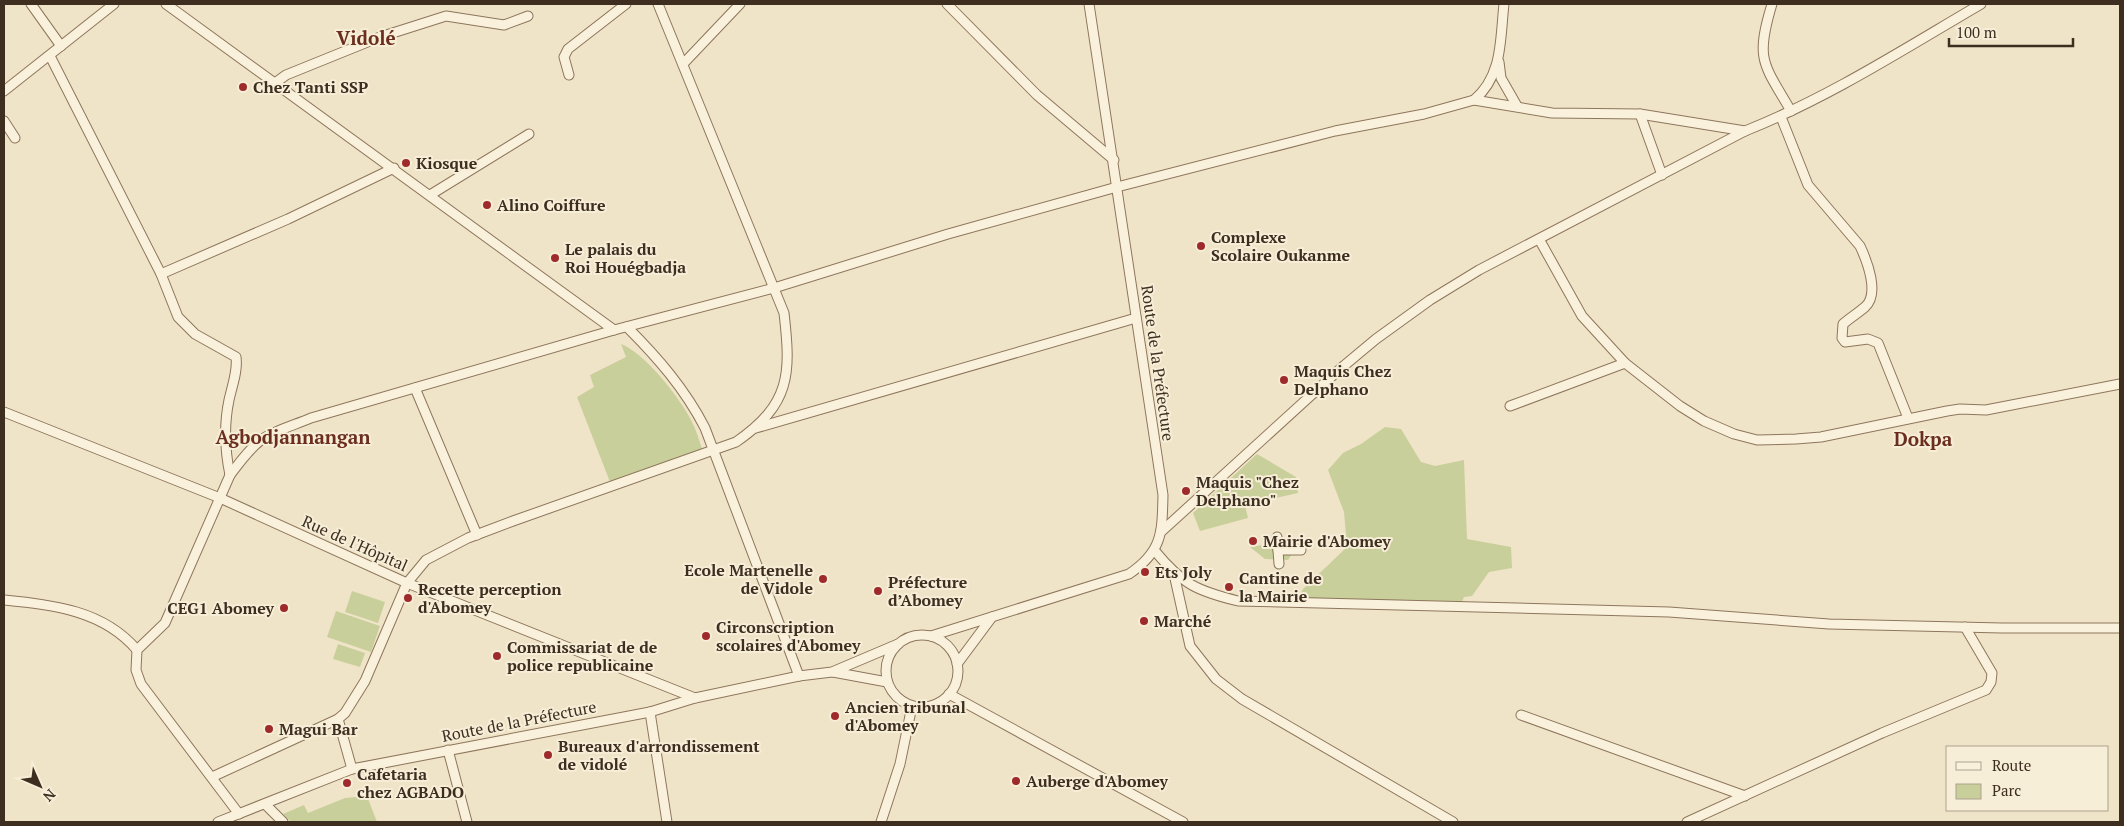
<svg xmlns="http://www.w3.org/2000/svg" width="2124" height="826" font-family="'PT Serif',serif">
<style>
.green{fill:#c9cf9b}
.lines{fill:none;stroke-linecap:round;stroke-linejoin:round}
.minor-casing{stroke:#8d765c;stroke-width:11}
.minor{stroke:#faf1dc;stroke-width:9}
.poi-dot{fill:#9e2a2b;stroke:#f7eed8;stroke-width:2}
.labels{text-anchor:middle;stroke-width:4;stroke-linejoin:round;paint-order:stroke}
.poi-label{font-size:16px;font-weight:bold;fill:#3d2e20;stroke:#f7eed8;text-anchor:start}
.street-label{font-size:16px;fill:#3d2e20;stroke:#f7eed8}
.quarter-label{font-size:19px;font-weight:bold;fill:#6b2e1e;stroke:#f7eed8}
</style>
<rect width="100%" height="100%" fill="#f0e4c8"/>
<g class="green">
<path d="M621 344C645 353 679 397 691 420 696 429 699 440 702 449L610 482 577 397 594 387 590 375 626 357Z"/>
<path d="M1385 427 1401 429 1421 462 1435 466 1464 460 1467 539 1511 547 1512 568 1489 572 1472 596 1464 597 1461 604 1300 600 1299 596 1303 589 1347 547 1344 512 1328 470 1343 453 1361 444Z"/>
<path d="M1257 454 1296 477 1298 493 1245 505 1248 518 1200 531 1193 513Z"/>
<path d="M1303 538 1288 560 1265 559 1250 547Z"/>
<path d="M352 591 385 602 378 623 345 612Z"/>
<path d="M336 611 380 626 371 652 327 637Z"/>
<path d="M338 644 365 653 360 667 333 659Z"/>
<path d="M367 796 377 822H291L283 814 304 805 308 813 345 798Z"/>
</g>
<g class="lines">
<defs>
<g id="minor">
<path d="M31 4 61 46"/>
<path d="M166 4 614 330"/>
<path d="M947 4 1037 95 1114 160"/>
<path d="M1772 4C1755 60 1763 63 1791 111"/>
<path d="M50 56 161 274 178 317 195 334 236 357C238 371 232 386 229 400 224 424 225 451 230 475"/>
<path d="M1499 62 1501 78 1517 106"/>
<path d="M683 64 740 4"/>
<path d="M569 75 564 57 568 49 626 4"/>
<path d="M275 83 286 75 380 37 446 16 504 25 528 16"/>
<path d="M4 91 114 4"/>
<path d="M1474 100C1503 76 1500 39 1504 4"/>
<path d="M1640 114 1662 175"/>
<path d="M1781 117 1808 185 1860 246C1867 261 1880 294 1865 307 1858 313 1850 318 1843 324L1842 338 1845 342 1868 339 1878 343 1908 418"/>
<path d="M4 121 15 138"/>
<path d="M430 195 529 134"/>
<path d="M1539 239 1582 316 1625 363 1680 406 1704 421 1734 434 1757 440 1796 439 1821 437 1947 411 1960 409 1986 410 2120 384"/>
<path d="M161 274 288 219 394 168"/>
<path d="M627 327C658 358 685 389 705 428L799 676"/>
<path d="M415 388 477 535"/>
<path d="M1510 406 1625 363"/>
<path d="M4 412 220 498 407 583 695 698"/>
<path d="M756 428 1136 318"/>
<path d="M1162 531 1340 369 1376 339 1430 300 1479 270 1745 131C1828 98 1904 49 1981 4"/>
<path d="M1277 537 1279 564"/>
<path d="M1278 550H1301"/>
<path d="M1155 551C1182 584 1197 591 1238 601L1669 612 1829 624 2002 628H2120"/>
<path d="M1174 574 1190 646 1216 679 1242 699 1453 822"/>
<path d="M4 600C53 605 103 610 137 650"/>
<circle cx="922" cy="671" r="36"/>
<path d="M931 636 1129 574C1163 551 1162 532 1163 495L1089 4"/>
<path d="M957 664 992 617"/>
<path d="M833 672 887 682"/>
<path d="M949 694 1183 822"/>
<path d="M650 712 667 822"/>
<path d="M1521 715 1745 796"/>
<path d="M338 719 352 769"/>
<path d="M448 750 467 822"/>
<path d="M212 777 338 719 345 713 365 681 407 583 426 560 468 538 513 521 736 442C791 404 791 374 784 313L658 4"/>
<path d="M265 804 283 822"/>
<path d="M239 814 141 684 136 670 137 650 165 623 230 475C239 463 249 449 261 440 275 430 295 425 311 418L614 330 774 288 948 234 1117 187 1335 131 1424 114 1474 100 1552 113 1640 114 1745 131"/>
<path d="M218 822 352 769 650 712 695 698 799 676 832 672 898 644"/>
<path d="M881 822 900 764 912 706"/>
<path d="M1687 822 1882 733 1986 690 1991 682 1992 673 1965 627"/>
</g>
</defs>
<use href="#minor" class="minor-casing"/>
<use href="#minor" class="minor"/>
</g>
<g class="poi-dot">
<circle cx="243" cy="87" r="5"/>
<circle cx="406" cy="163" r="5"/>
<circle cx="487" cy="205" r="5"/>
<circle cx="1201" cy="246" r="5"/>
<circle cx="555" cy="258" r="5"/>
<circle cx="1284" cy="380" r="5"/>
<circle cx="1186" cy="491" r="5"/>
<circle cx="1253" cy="541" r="5"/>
<circle cx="1145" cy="572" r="5"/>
<circle cx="823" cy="579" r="5"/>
<circle cx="1229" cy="587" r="5"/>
<circle cx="878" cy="591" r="5"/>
<circle cx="408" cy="598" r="5"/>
<circle cx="284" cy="608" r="5"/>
<circle cx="1144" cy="621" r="5"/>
<circle cx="706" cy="636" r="5"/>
<circle cx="497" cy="656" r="5"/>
<circle cx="835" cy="716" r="5"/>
<circle cx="269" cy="729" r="5"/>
<circle cx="548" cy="755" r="5"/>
<circle cx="1016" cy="781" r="5"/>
<circle cx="347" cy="783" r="5"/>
</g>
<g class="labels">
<g class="poi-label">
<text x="253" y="93">Chez Tanti SSP</text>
<text x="416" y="169">Kiosque</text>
<text x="497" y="211">Alino Coiffure</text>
<text x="1211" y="243">Complexe<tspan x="1211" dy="18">Scolaire Oukanme</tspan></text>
<text x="565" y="255">Le palais du<tspan x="565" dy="18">Roi Houégbadja</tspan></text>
<text x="1294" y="377">Maquis Chez<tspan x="1294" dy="18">Delphano</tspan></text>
<text x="1196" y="488">Maquis "Chez<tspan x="1196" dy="18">Delphano"</tspan></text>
<text x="1263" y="547">Mairie d'Abomey</text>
<text x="813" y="576" text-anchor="end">Ecole Martenelle<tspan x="813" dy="18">de Vidole</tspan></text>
<text x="1155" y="578">Ets Joly</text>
<text x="1239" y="584">Cantine de<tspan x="1239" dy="18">la Mairie</tspan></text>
<text x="888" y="588">Préfecture<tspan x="888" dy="18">d’Abomey</tspan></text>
<text x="418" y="595">Recette perception<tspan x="418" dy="18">d'Abomey</tspan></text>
<text x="274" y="614" text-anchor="end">CEG1 Abomey</text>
<text x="1154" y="627">Marché</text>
<text x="716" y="633">Circonscription<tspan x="716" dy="18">scolaires d'Abomey</tspan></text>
<text x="507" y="653">Commissariat de de<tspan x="507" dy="18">police republicaine</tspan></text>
<text x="845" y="713">Ancien tribunal<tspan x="845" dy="18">d'Abomey</tspan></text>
<text x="279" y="735">Magui Bar</text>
<text x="558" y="752">Bureaux d'arrondissement<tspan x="558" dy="18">de vidolé</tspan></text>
<text x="357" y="780">Cafetaria<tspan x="357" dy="18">chez AGBADO</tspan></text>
<text x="1026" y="787">Auberge d'Abomey</text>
</g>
<g class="street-label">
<text transform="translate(1158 363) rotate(82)" y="6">Route de la Préfecture</text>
<text transform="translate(355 543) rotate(24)" y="6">Rue de l'Hôpital</text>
<text transform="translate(519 721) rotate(-11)" y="6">Route de la Préfecture</text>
</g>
<g class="quarter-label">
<text x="366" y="45">Vidolé</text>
<text x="293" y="444">Agbodjannangan</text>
<text x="1923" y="446">Dokpa</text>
</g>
</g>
<rect width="2124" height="826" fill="none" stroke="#3d2e20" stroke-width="10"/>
<rect x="1946" y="746" width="162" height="65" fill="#f7eed8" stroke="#ada18e"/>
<rect x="1956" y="762" width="25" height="8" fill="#faf1dc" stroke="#ada18e"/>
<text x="1992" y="771" font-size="15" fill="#3d2e20">Route</text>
<rect x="1956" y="784" width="25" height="15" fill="#c9cf9b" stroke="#ada18e"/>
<text x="1992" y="796" font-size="15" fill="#3d2e20">Parc</text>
<g transform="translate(40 786) rotate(135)" stroke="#f7eed8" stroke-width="4" paint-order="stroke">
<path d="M0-4L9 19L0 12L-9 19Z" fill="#3d2e20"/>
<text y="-8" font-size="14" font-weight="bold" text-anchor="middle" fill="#3d2e20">N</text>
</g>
<path d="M1949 38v8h124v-8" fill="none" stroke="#3d2e20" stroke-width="2.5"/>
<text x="1956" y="38" font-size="15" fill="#3d2e20" stroke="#f7eed8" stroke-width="4" paint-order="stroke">100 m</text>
</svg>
